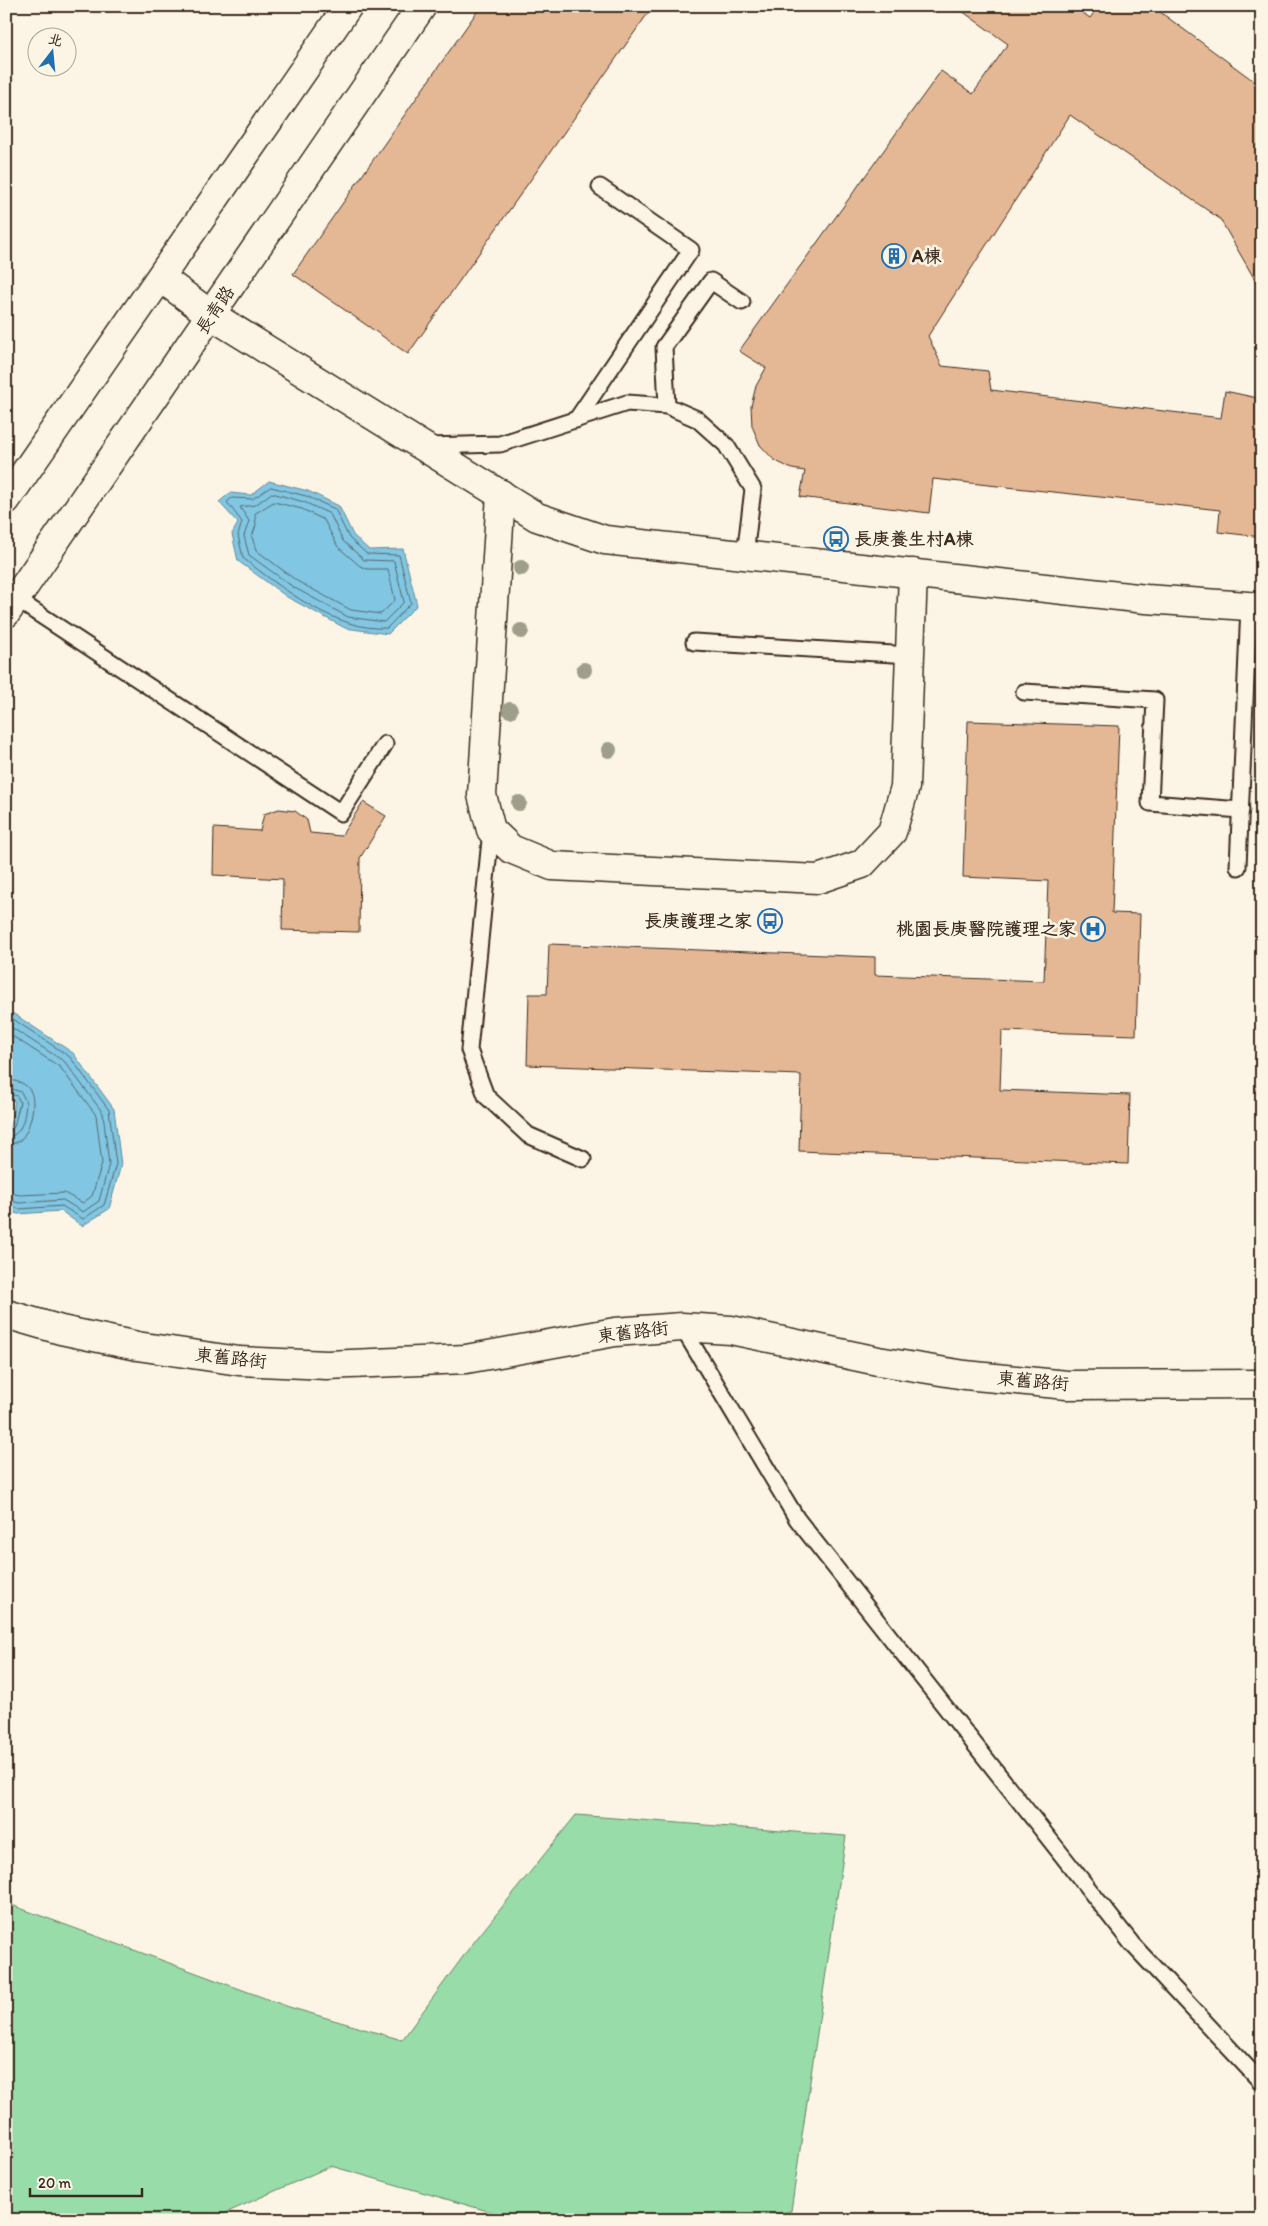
<svg xmlns="http://www.w3.org/2000/svg" width="1268" height="2226" font-family="Itim,'LXGW WenKai TC',sans-serif">
<style>
.green{fill:#97dca9;stroke:#698364}
.water{fill:#81c6e2;stroke:#658894}
.lines{fill:none;stroke-linecap:round;stroke-linejoin:round}
.shore{stroke:#57686c;stroke-width:1}
.building{fill:#e5b895;stroke:#3b2a1e}
.service-casing{stroke:#3b2a1e;stroke-width:19}
.minor-casing{stroke:#3b2a1e;stroke-width:31}
.service{stroke:#fcf5e5;stroke-width:15}
.minor{stroke:#fcf5e5;stroke-width:28}
.tree{fill:#9e9e8b}
.labels{text-anchor:middle;stroke-width:5;stroke-linejoin:round;paint-order:stroke}
.poi-label{font-size:18px;font-weight:bold;fill:#3b2a1e;stroke:#fcf5e5;text-anchor:start}
.street-label{font-size:18px;fill:#3b2a1e;stroke:#fcf5e5}
</style>
<rect width="100%" height="100%" fill="#fcf5e5"/>
<filter id="ink" filterUnits="userSpaceOnUse"><feTurbulence type="fractalNoise" baseFrequency=".02" numOctaves="2"/><feDisplacementMap in="SourceGraphic" scale="10" xChannelSelector="R" yChannelSelector="G"/><feConvolveMatrix kernelMatrix="1 2 1 2 8 2 1 2 1" color-interpolation-filters="sRGB"/></filter>
<g filter="url(#ink)">
<path class="green" d="M576 1815 846 1836 791 2211 749 2220H519L331 2166 210 2220H6V1903L289 2007 402 2040 470 1947Z"/>
<g class="water">
<path d="M269 481 308 491 339 506 353 535 369 550 403 549 417 605 388 634 345 628 287 597 238 561 232 534 238 523 219 502 230 493 251 495Z"/>
<path d="M6 1013 14 1014 73 1053 114 1109 121 1165 109 1209 82 1226 61 1211 18 1214 6 1211V1125L10 1126 15 1101 6 1098Z"/>
</g>
<g class="lines">
<g class="shore">
<path d="M271 487 306 496 335 509 349 538 367 554 399 555 411 603 387 628C337 632 280 587 243 558L238 535 242 522 227 502 232 498 252 499Z"/>
<path d="M272 493 304 502 330 514 343 541 364 560 394 561 404 602 384 622 348 617 293 587 249 555 244 536 249 521 240 507 255 505Z"/>
<path d="M274 502 302 509 324 520 338 547 360 566 367 569H388L395 600 381 614 351 610 297 581 256 550 252 537 256 525 255 514Z"/>
<path d="M6 1018 13 1019 70 1057 109 1110 116 1164 104 1205 83 1219 62 1206 19 1209 6 1206"/>
<path d="M6 1024 65 1062 103 1113 109 1164 99 1201 83 1212 63 1200 20 1203 6 1200"/>
<path d="M6 1032 60 1067 96 1115 102 1163 92 1196 83 1203 64 1193 20 1195 6 1192"/>
<path d="M6 1080C33 1081 36 1096 31 1118 27 1132 23 1145 6 1144"/>
<path d="M6 1087 21 1092 26 1102C25 1115 23 1137 6 1137"/>
<path d="M6 1093 17 1096 20 1102 14 1127 11 1130H6"/>
</g>
</g>
<g class="building">
<path d="M481 6H653L408 354 293 274Z"/>
<path d="M955 6H1073L1090 18 1099 6H1152L1262 87V292L1220 219 1070 115 928 336 942 366 988 371 991 390 1221 418 1225 391 1262 399V537L1218 532 1220 510 933 479 929 513 800 497 805 471 792 469 774 460 760 445 752 426 751 406 756 386 766 368 739 351 941 71 973 94 1008 44Z"/>
<path d="M968 721 1119 726 1112 913 1140 914 1136 1035 1002 1031 1000 1090 1130 1095 1128 1164 799 1151 801 1075 527 1065 529 994H547L549 944 875 957V975L1044 981 1048 881 963 877Z"/>
<path d="M363 802 386 816 360 858 359 932 282 930 283 879 213 875 214 828 260 831 264 814 279 809 295 811 307 820 310 833 341 836Z"/>
</g>
<g class="lines">
<defs>
<g id="service">
<path d="M667 406 664 347 711 281 742 302"/>
<path d="M576 420 691 250 600 187"/>
<path d="M428 446 500 444 627 403 667 406 697 419 726 445 753 489 745 555"/>
<path d="M16 599 341 813 385 744"/>
<path d="M694 642 910 655"/>
<path d="M1024 692 1155 700 1150 803 1241 810"/>
<path d="M491 830 469 1050 486 1096 528 1135 583 1159"/>
<path d="M1238 867 1249 606"/>
<path d="M682 1327 797 1519 1132 1944 1262 2083"/>
</g>
<g id="minor">
<path d="M161 278 211 315 537 517 605 540 1146 599 1262 607"/>
<path d="M501 494 482 795 491 830 511 849 552 866 818 879 862 864 892 832 905 787 913 573"/>
<path d="M6 500 348 6"/>
<path d="M6 613 422 6"/>
<path d="M6 1314 61 1330 137 1346 239 1361 327 1365 466 1359 615 1332 682 1327 731 1330 878 1361 965 1375 1067 1385 1262 1384"/>
</g>
</defs>
<use href="#service" class="service-casing"/>
<use href="#minor" class="minor-casing"/>
<use href="#service" class="service"/>
<use href="#minor" class="minor"/>
</g>
<g class="tree">
<circle cx="521" cy="568" r="8"/>
<circle cx="521" cy="631" r="8"/>
<circle cx="584" cy="670" r="8"/>
<circle cx="510" cy="710" r="8"/>
<circle cx="609" cy="750" r="8"/>
<circle cx="519" cy="803" r="8"/>
</g>
</g>
<defs>
<symbol id="building-ring" viewBox="-11 -11 22 22"><circle r="9.5" fill="#fcf5e5" stroke="#1f6fb2" stroke-width="1.5"/><path d="M-4-6H4V6H1V3H-1V6H-4ZM-2.5-4.3h1.7v1.8h-1.7ZM.8-4.3h1.7v1.8H.8ZM-2.5-1h1.7V.8h-1.7ZM.8-1h1.7V.8H.8Z" fill="#1f6fb2"/></symbol>
<symbol id="bus-ring" viewBox="-11 -11 22 22"><circle r="9.5" fill="#fcf5e5" stroke="#1f6fb2" stroke-width="1.5"/><path d="M-5-6H5V4H4V6H2V4H-2V6H-4V4H-5ZM-3.5-4V0h7V-4ZM-3.5 1.2v1.5H-2V1.2ZM2 1.2v1.5H3.5V1.2Z" fill="#1f6fb2"/></symbol>
<symbol id="hospital-ring" viewBox="-11 -11 22 22"><circle r="9.5" fill="#fcf5e5" stroke="#1f6fb2" stroke-width="1.5"/><path d="M-5-5h3v3.5h4V-5h3V5h-3V1.5h-4V5h-3Z" fill="#1f6fb2"/></symbol>
</defs>
<g fill-rule="evenodd">
<use href="#building-ring" x="880" y="242" width="28" height="28"/>
<use href="#bus-ring" x="822" y="525" width="28" height="28"/>
<use href="#bus-ring" x="756" y="907" width="28" height="28"/>
<use href="#hospital-ring" x="1079" y="915" width="28" height="28"/>
</g>
<g class="labels">
<g class="poi-label">
<text x="912" y="262">A棟</text>
<text x="854" y="545">長庚養生村A棟</text>
<text x="752" y="927" text-anchor="end">長庚護理之家</text>
<text x="1076" y="935" text-anchor="end">桃園長庚醫院護理之家</text>
</g>
<g class="street-label">
<text transform="translate(215 310) rotate(-56)" y="6">長青路</text>
<text transform="translate(633 1332) rotate(-7)" y="6">東舊路街</text>
<text transform="translate(231 1358) rotate(6)" y="6">東舊路街</text>
<text transform="translate(1033 1381) rotate(5)" y="6">東舊路街</text>
</g>
</g>
<rect width="1268" height="2226" fill="none" stroke="#fcf5e5" stroke-width="25"/>
<rect x="12" y="12" width="1243" height="2201" fill="none" stroke="#3b2a1e" stroke-width="2" filter="url(#ink)"/>
<g transform="translate(52 52) rotate(16)"><circle r="24" fill="#fcf5e5" stroke="#afa495"/>
<path d="M0-4L9 19L0 12L-9 19Z" fill="#1f6fb2"/>
<text y="-8" font-size="14" font-weight="bold" text-anchor="middle" fill="#3b2a1e">北</text>
</g>
<path d="M30 2188v8h112v-8" fill="none" stroke="#3b2a1e" stroke-width="2.5"/>
<text x="38" y="2188" font-size="15" fill="#3b2a1e" stroke="#fcf5e5" stroke-width="4" paint-order="stroke">20 m</text>
</svg>
